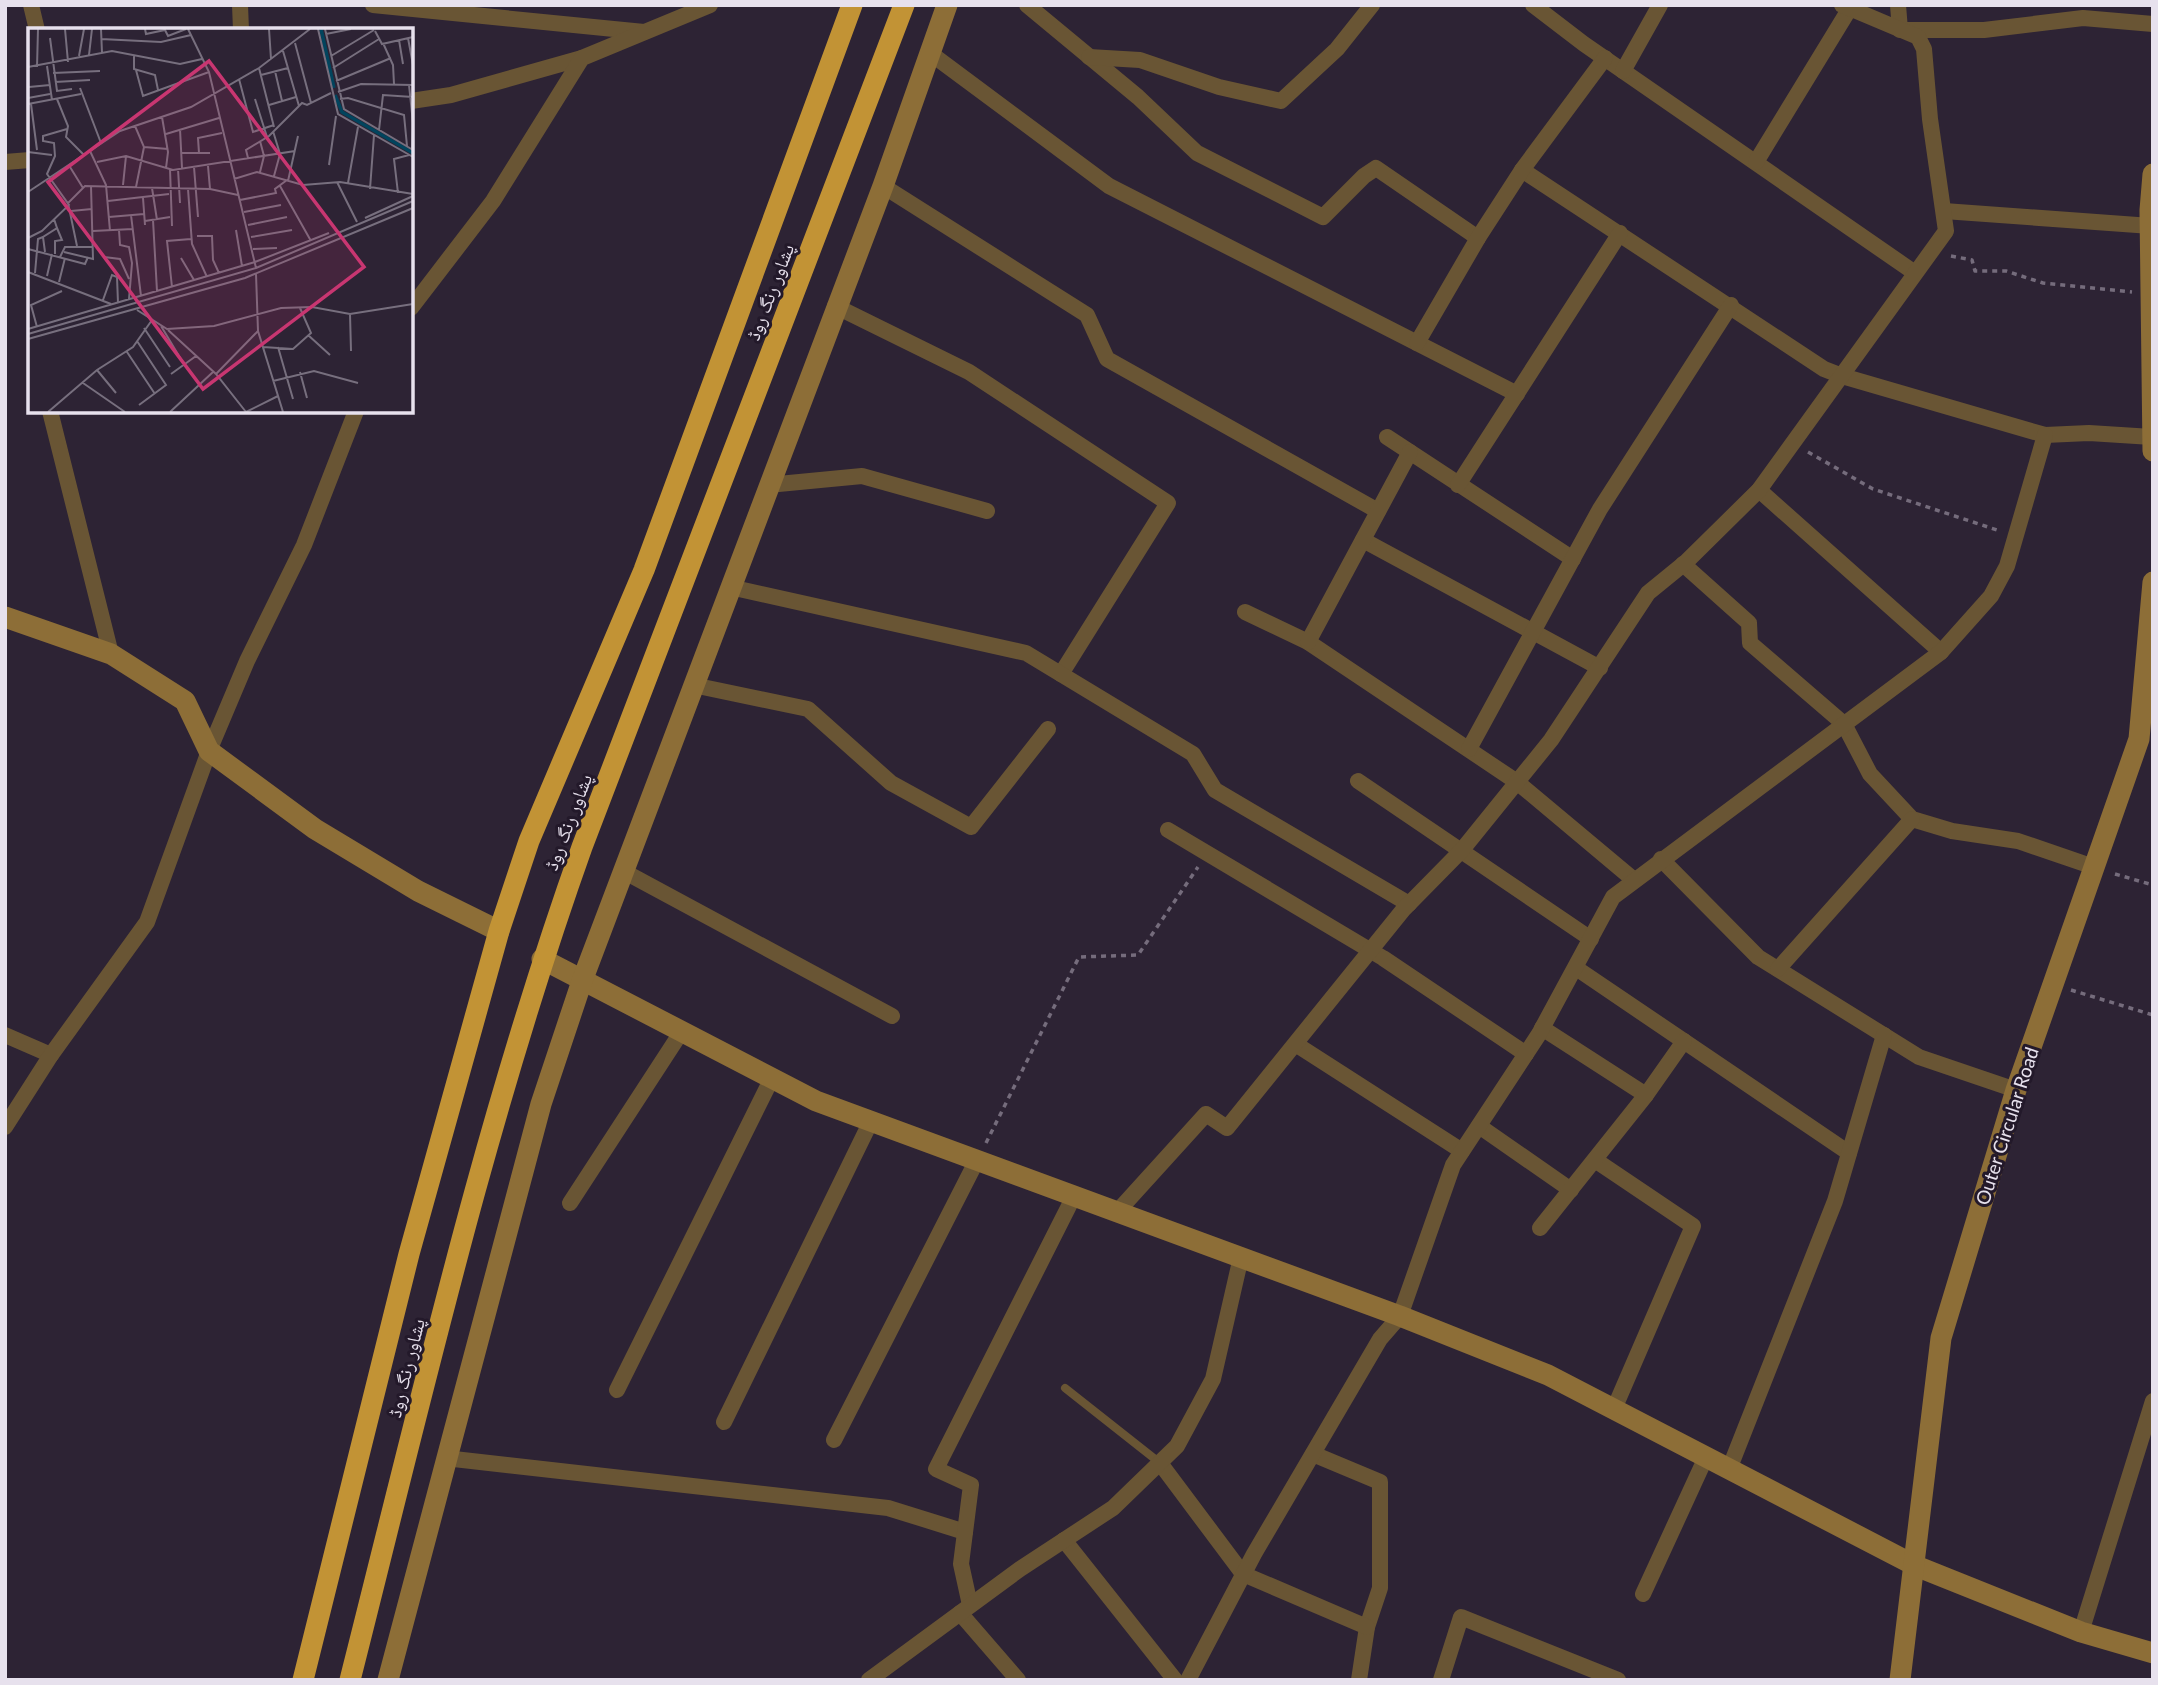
<svg xmlns="http://www.w3.org/2000/svg" width="2158" height="1685" font-family="Lato,'Noto Naskh Arabic',sans-serif">
<style>
.lines{fill:none;stroke-linecap:round;stroke-linejoin:round}
.path{stroke:#756c7c;stroke-width:3.5;stroke-dasharray:5 5;stroke-linecap:butt}
.lane{stroke:#695534;stroke-width:8}
.street{stroke:#695534;stroke-width:16}
.secondary{stroke:#8d6e37;stroke-width:21}
.highway{stroke:#c29335;stroke-width:21}
.labels{text-anchor:middle;stroke-width:6;stroke-linejoin:round;paint-order:stroke}
.street-label{font-size:19px;fill:#e7e1ed;stroke:#23192a}
.inset-river{fill:none;stroke:#01445d;stroke-width:3.5}
.inset-road{fill:none;stroke:#776f7e;stroke-width:2}
.view{fill:#c83671;fill-opacity:0.15;stroke:#c83671;stroke-width:3.5}
.inset-edge{fill:none;stroke:#e7e1ed;stroke-width:3.5}
</style>
<rect width="100%" height="100%" fill="#2d2334"/>
<g class="lines">
<g class="path">
<path d="M1951 256 1972 260 1975 271H2006L2043 283 2132 292"/>
<path d="M1808 452 1873 489 2000 531"/>
<path d="M2115 874 2153 885"/>
<path d="M2071 990 2153 1015"/>
<path d="M986 1143 1079 957 1138 955 1198 867"/>
</g>
<path class="lane" d="M1065 1388 1160 1463"/>
<g class="street">
<path d="M31 5 37 30"/>
<path d="M240 5 241 30"/>
<path d="M373 5 644 32"/>
<path d="M1027 5 1138 97 1197 153 1323 217 1364 176 1376 168 1478 238"/>
<path d="M1533 5 1584 44 1915 273"/>
<path d="M1898 5 1900 30H1984L2083 18 2153 24"/>
<path d="M930 53 1109 186 1517 394"/>
<path d="M1089 57 1140 60 1219 87 1281 101 1337 49 1372 5"/>
<path d="M1623 71 1660 5"/>
<path d="M411 101 451 95 582 58"/>
<path d="M5 162 30 160"/>
<path d="M1756 162 1850 8"/>
<path d="M1522 170 1824 369 1842 376 2045 435 2089 433 2152 437"/>
<path d="M883 186 1087 315 1107 359 1378 511"/>
<path d="M1944 211 2151 226"/>
<path d="M835 306 969 372 1168 503 1061 674"/>
<path d="M411 308 493 201 582 58 710 5"/>
<path d="M1417 343 1478 238 1522 170 1605 58"/>
<path d="M50 411 111 654"/>
<path d="M1387 437 1573 559"/>
<path d="M768 485 862 476 987 511"/>
<path d="M1458 485 1620 233"/>
<path d="M1759 490 1941 652"/>
<path d="M1363 540 1600 668"/>
<path d="M1683 564 1749 623 1750 643 1844 724 1870 774 1912 819 1952 831 2018 841 2094 867"/>
<path d="M730 587 1026 653 1193 754 1215 790 1409 904"/>
<path d="M1245 612 1308 642 1517 782 1634 880"/>
<path d="M1308 642 1410 452"/>
<path d="M693 685 808 709 891 783 971 827 1048 729"/>
<path d="M1469 749 1600 509 1731 305"/>
<path d="M1358 781 1591 939"/>
<path d="M1168 830 1383 958 1526 1054"/>
<path d="M1661 859 1758 957 1919 1057 2016 1090"/>
<path d="M623 871 892 1016"/>
<path d="M1576 968 1849 1153"/>
<path d="M1778 969 1912 819"/>
<path d="M1542 1028 1646 1095"/>
<path d="M5 1035 51 1055"/>
<path d="M1297 1045 1462 1151"/>
<path d="M1479 1126 1571 1190"/>
<path d="M5 1127 51 1055 147 922 209 751 247 661 304 545 356 411"/>
<path d="M1595 1160 1693 1226 1614 1409"/>
<path d="M570 1203 680 1034"/>
<path d="M1118 1211 1206 1114 1227 1128 1403 910 1462 850 1551 740 1648 593 1686 562 1759 490 1946 231 1930 119 1924 49 1918 37 1842 5"/>
<path d="M1540 1228 1646 1095 1684 1041"/>
<path d="M617 1390 772 1078"/>
<path d="M724 1422 871 1121"/>
<path d="M834 1440 977 1160"/>
<path d="M1313 1454 1380 1482V1588L1367 1627 1359 1680"/>
<path d="M445 1458 888 1508 965 1532"/>
<path d="M1160 1463 1243 1574 1367 1627"/>
<path d="M1730 1467 1835 1201 1884 1035"/>
<path d="M1064 1540 1175 1680"/>
<path d="M1643 1594 1706 1457"/>
<path d="M970 1605 961 1564 971 1485 936 1469 1074 1196"/>
<path d="M960 1613 1018 1680"/>
<path d="M2081 1632 2153 1401"/>
<path d="M869 1680 1020 1569 1113 1508 1177 1446 1213 1379 1241 1257"/>
<path d="M1188 1680 1254 1554 1380 1339 1400 1316 1453 1165 1539 1034 1613 897 1941 652 1991 596 2007 566 2045 435"/>
<path d="M1441 1680 1461 1617 1618 1680"/>
</g>
<g class="secondary">
<path d="M2153 174 2150 210 2153 451"/>
<path d="M5 617 111 654 185 701 209 751 315 829 418 891 499 931"/>
<path d="M542 959 816 1101 1400 1316 1548 1375 1916 1566 2081 1632 2153 1653"/>
<path d="M388 1680 541 1104 582 981 883 186 947 5"/>
<path d="M1900 1680 1941 1338 2016 1090 2139 739 2153 582"/>
</g>
<g class="highway">
<path d="M303 1680 409 1254 499 931 529 841 644 570 852 5"/>
<path d="M350 1680C421 1400 485 1119 582 847L904 5"/>
</g>
</g>
<g class="labels">
<g class="street-label">
<text transform="translate(770 292) rotate(-69)" y="7">پشاور رنگ روڈ</text>
<text transform="translate(568 822) rotate(-69)" y="7">پشاور رنگ روڈ</text>
<text transform="translate(2007 1126) rotate(-72)" y="7">Outer Circular Road</text>
<text transform="translate(406 1368) rotate(-76)" y="7">پشاور رنگ روڈ</text>
</g>
</g>
<g transform="translate(28 28)">
<rect width="385" height="385" fill="#2d2334"/>
<path class="inset-river" d="M293 1 306 60M307 67 314 84 385 125"/>
<path class="inset-road" d="M37 1 40 34M73 1 74 25M117 1 118 6 137 2 140 8 158 1M160 1 181 44 228 240M241 1 243 31M290 1 310 86 385 129M297 1 316 81 385 122M347 3 354 16 385 9M298 6 323 1M22 10 29 63 44 61M380 10 385 37M73 11 133 14 163 7M371 12 375 36M267 15 283 75M355 15 365 37 366 56M255 23 271 78M61 27 64 1M106 27V41L127 47 130 62M51 28 56 1M303 28 346 2M19 38 24 72M0 39 84 23 152 36 174 31M9 39 10 1M231 40 246 99M305 40 351 11M108 42 115 68 181 44M247 43 254 73M25 45 72 43M233 47 260 40M211 51 225 104 246 97M308 53 363 30M27 54 62 52M381 57 385 95M1 59 22 57M52 60 73 115M310 64 333 56 385 57M0 70 22 66M29 71 40 98 38 109 56 127M227 71 239 109M312 71 320 70 376 87 379 118M0 76 53 66M3 76 9 122M241 77 268 69M134 89 140 124 138 140M107 98 116 119 108 159M152 101 154 140M351 102 355 67 385 69M245 103 252 126 246 148M138 106 191 90M116 119 140 121M384 121 385 100M62 123 78 157 82 203M0 124 24 127M153 125H182M171 125 170 110 194 105M220 130 218 122 241 108 274 75 279 77 303 65M69 134 98 128 145 142 267 123M301 137 308 88M180 138 182 161M42 139 55 160M166 139 170 189M142 141 144 198M150 141 152 175M232 144 236 128 232 113M206 151 229 144 275 157 312 154 385 166M260 153 270 108M309 154 329 194M320 155 330 99M95 157 98 128M252 158 283 213M124 160 129 192M160 161 164 216 179 249M342 161 346 107M0 164 92 103 163 79 231 40 282 1M370 165 366 131 381 127M115 170 117 197M212 172 248 165 247 161 259 152M80 173 141 166M43 183 64 181M216 184 253 177M103 187 113 268M81 189 116 186M337 190 385 168M125 192 129 263M117 193 142 189M220 197 259 189M91 202 92 217 101 219 104 235 101 271M208 202 214 238M65 203 105 201M169 208H184L185 232 191 245M223 209 264 202M0 210 14 203 41 177 19 146 27 128 26 115 15 113V108L39 101M49 218 40 175 57 158 182 161 210 167M0 221 57 236 60 229M225 221 249 220M17 224 15 209 29 200 26 191M36 224 65 231 63 158M27 226V213L34 212 29 200M32 229 37 219H65M76 229 92 231 101 251M153 230 166 252M0 244 83 276M7 245 10 211 15 209M228 246 230 303 255 384M19 248 24 226M31 254 37 230M144 259 139 213 163 211M75 272 84 247 89 249 90 275M109 282 139 301 186 298 253 280 284 279 322 286 385 276M322 286 323 323M133 298 157 338M9 299 3 277 34 263M116 300 142 339M0 301 227 234 301 205M140 302 188 346 218 384M0 306 228 240 385 173M280 307 302 327M0 311 217 250 385 180M109 313 138 357 111 377M235 319 265 321 283 305 272 280M250 319 265 371M99 324 127 366M69 342 88 365M272 344 279 370M143 346 168 328M188 346 230 303M245 353 286 343 330 355M55 355 97 384M20 384 69 342 105 319 124 292M142 384 185 344M218 384 250 368"/>
<path class="view" d="M181 33 336 239 175 361 20 154Z"/>
<rect width="385" height="385" class="inset-edge"/>
</g>
<rect width="2158" height="1685" fill="none" stroke="#e7e1ed" stroke-width="14"/>
</svg>
